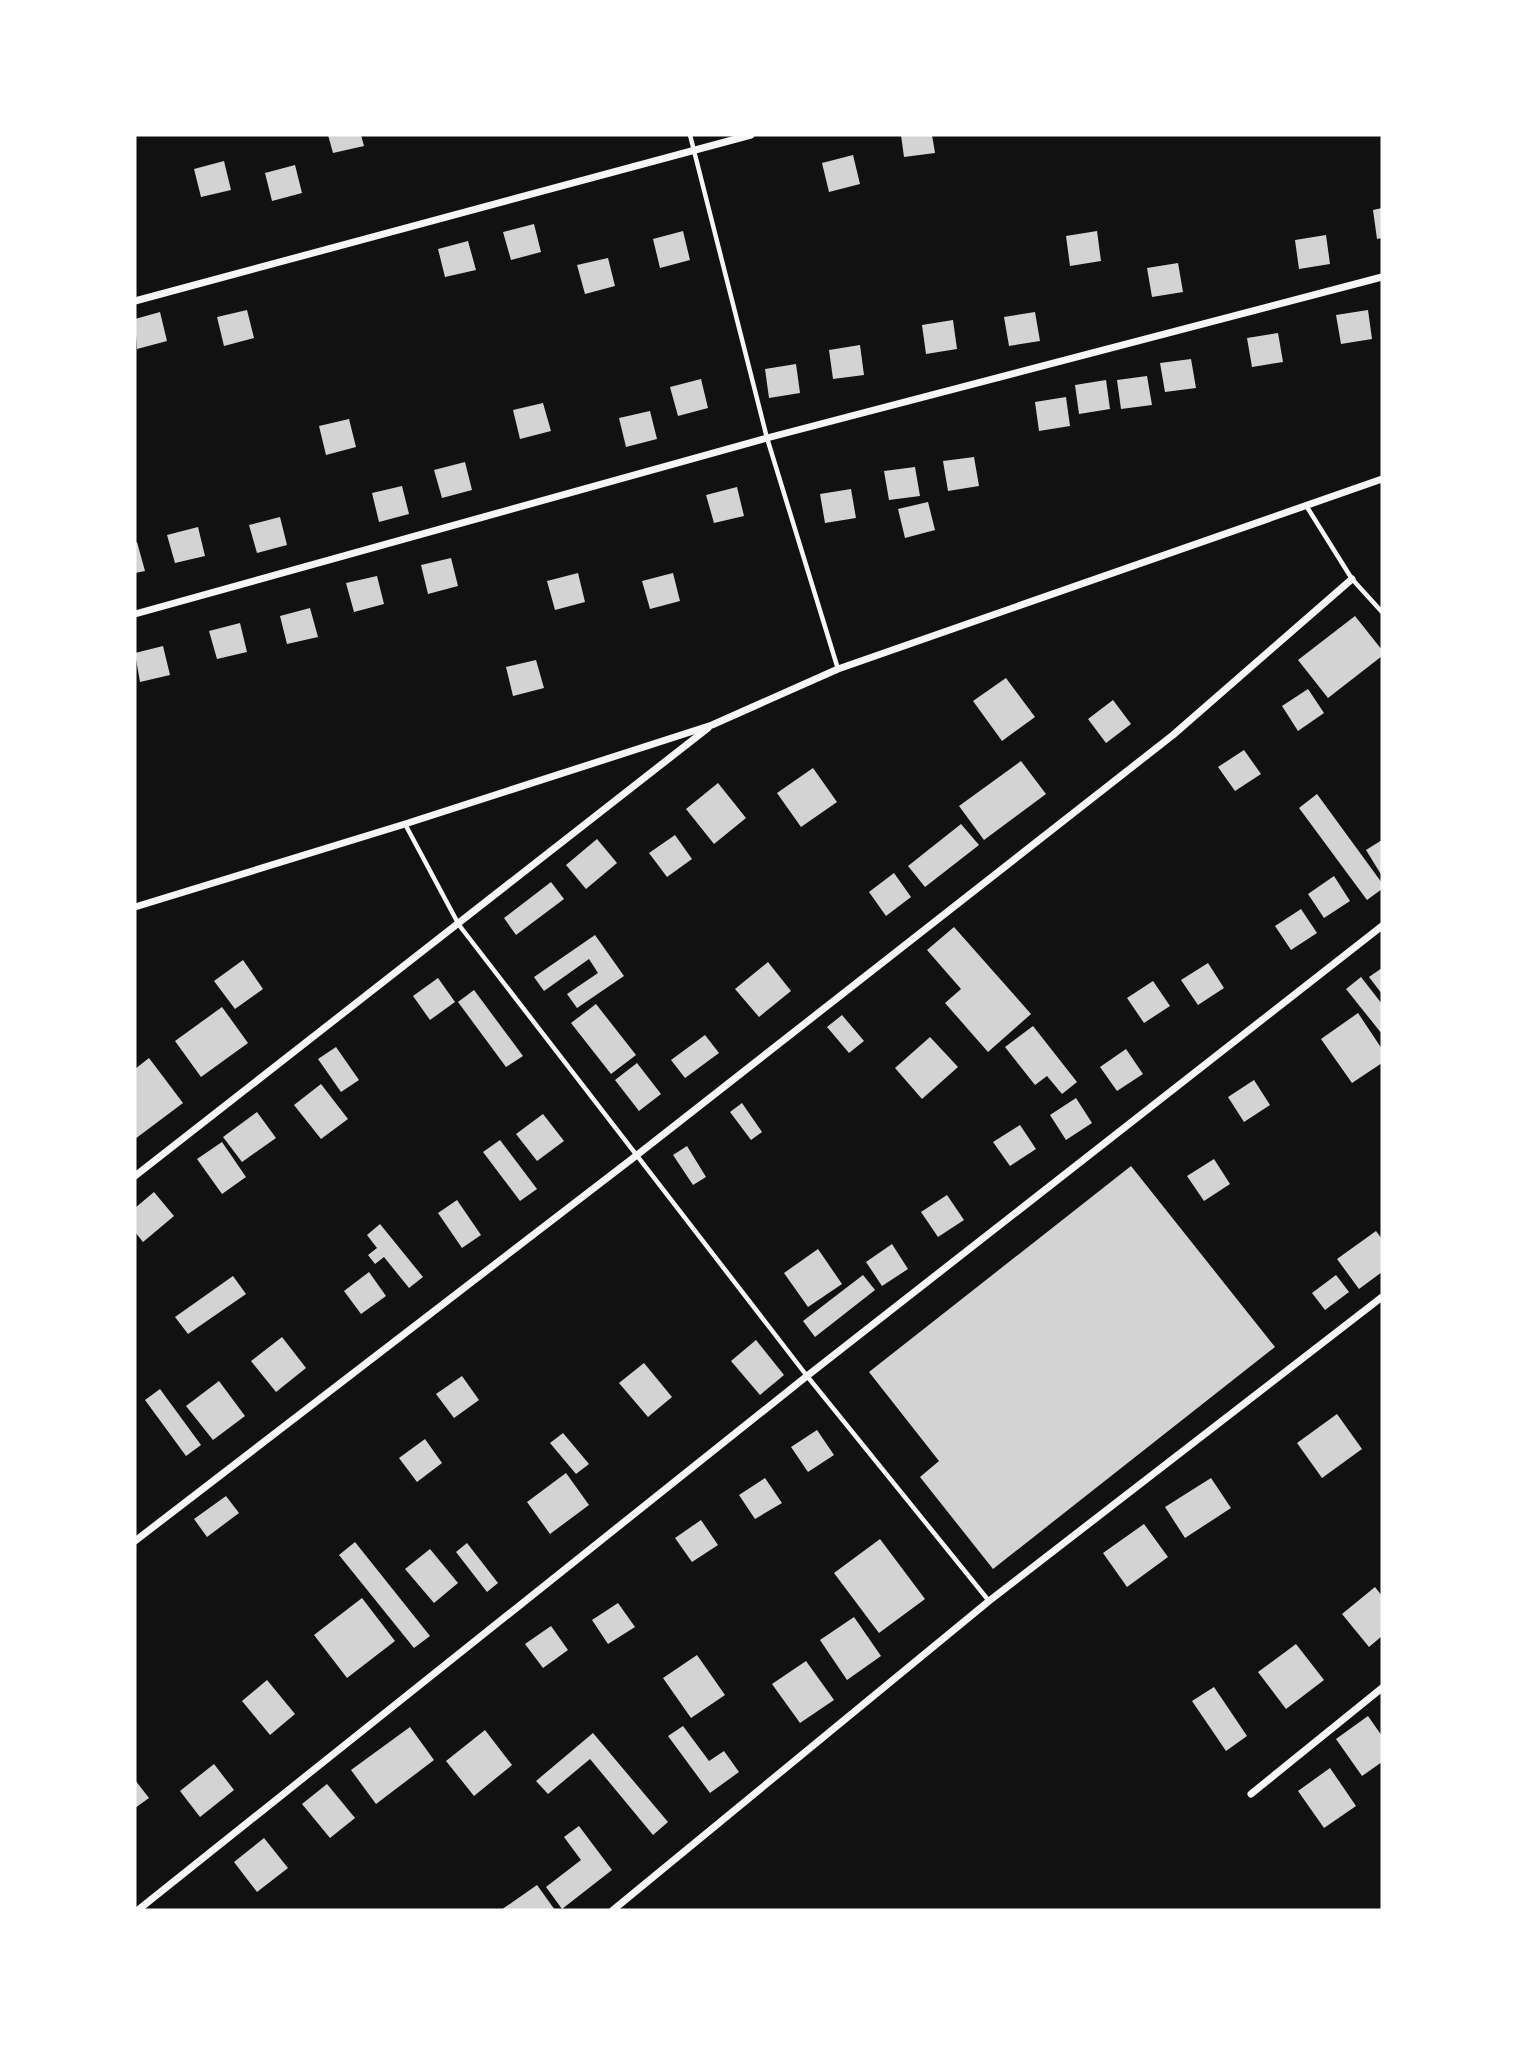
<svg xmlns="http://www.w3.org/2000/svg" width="1517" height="2045" font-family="'Golos Text',sans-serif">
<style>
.building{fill:#d3d3d3}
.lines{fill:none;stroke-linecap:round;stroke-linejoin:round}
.service{stroke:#f5f5f5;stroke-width:4.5}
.minor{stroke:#f5f5f5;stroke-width:7}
</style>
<rect width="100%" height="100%" fill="#111"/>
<g class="building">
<path d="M328 135H361L364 146 333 153Z"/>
<path d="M901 135H932L935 153 904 157Z"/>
<path d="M853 155 860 184 829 192 822 163Z"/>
<path d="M224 161 231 190 201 197 194 169Z"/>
<path d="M295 165 302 193 272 201 265 173Z"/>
<path d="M1382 208V238L1377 239 1373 210Z"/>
<path d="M534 224 541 252 511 260 503 232Z"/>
<path d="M683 231 690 260 660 268 653 239Z"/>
<path d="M1097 231 1101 261 1070 266 1066 236Z"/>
<path d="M1326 235 1330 264 1299 269 1295 240Z"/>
<path d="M468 241 476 270 445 277 438 249Z"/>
<path d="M608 258 615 286 585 294 577 265Z"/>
<path d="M1178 263 1183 292 1152 297 1147 268Z"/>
<path d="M247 310 254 338 224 346 217 317Z"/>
<path d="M1368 310 1372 339 1341 344 1336 315Z"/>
<path d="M160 312 167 341 137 349 135 319Z"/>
<path d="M1035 312 1040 341 1009 346 1004 317Z"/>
<path d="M953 320 957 349 926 354 922 325Z"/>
<path d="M1278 333 1283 362 1252 367 1247 338Z"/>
<path d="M860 345 864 375 833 379 829 350Z"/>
<path d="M1191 359 1196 388 1165 392 1160 363Z"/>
<path d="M796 364 800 393 769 398 765 369Z"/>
<path d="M1147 376 1152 405 1121 409 1117 380Z"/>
<path d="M701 379 708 408 678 416 670 387Z"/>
<path d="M1106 380 1110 409 1079 414 1075 385Z"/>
<path d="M1066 397 1070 426 1039 431 1035 402Z"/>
<path d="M543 403 551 431 520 439 513 410Z"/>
<path d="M650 411 657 439 626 447 619 418Z"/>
<path d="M349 419 356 447 326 455 319 426Z"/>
<path d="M974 457 979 486 948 491 943 461Z"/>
<path d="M465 462 472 490 442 498 434 470Z"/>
<path d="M915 467 920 496 889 500 884 471Z"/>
<path d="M402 486 409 514 379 522 372 493Z"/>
<path d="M737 487 744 516 714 523 706 495Z"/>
<path d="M851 489 856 518 825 523 820 494Z"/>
<path d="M928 502 935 530 905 538 898 509Z"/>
<path d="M280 517 287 545 257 553 249 525Z"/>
<path d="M198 527 205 556 175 563 167 535Z"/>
<path d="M137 542 145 571 135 573V543Z"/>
<path d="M451 558 458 586 428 594 421 565Z"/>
<path d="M578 573 585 602 555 610 547 581Z"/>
<path d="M673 573 680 601 650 609 642 581Z"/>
<path d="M377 576 384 604 354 612 346 583Z"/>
<path d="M310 608 318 637 287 644 280 616Z"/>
<path d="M1355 616 1382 650V656L1328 698 1298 660Z"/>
<path d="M240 623 247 652 217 659 209 631Z"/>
<path d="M163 646 170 675 140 682 135 653Z"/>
<path d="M536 660 544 688 513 696 506 667Z"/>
<path d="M1006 678 1035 717 1002 741 973 701Z"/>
<path d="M1308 689 1324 713 1298 731 1282 706Z"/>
<path d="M1113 700 1131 724 1106 743 1088 719Z"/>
<path d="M1244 750 1261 774 1235 791 1218 767Z"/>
<path d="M1021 761 1046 794 984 840 959 806Z"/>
<path d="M813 768 837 802 801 827 777 793Z"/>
<path d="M718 783 746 818 714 844 686 809Z"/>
<path d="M1317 794 1382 883V889L1367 900 1299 808Z"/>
<path d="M961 824 979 845 925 887 908 866Z"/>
<path d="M675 835 692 859 667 877 649 853Z"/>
<path d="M597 839 617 863 586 889 566 865Z"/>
<path d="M1382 840V876L1366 850Z"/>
<path d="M894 873 911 897 886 916 869 892Z"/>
<path d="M1334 876 1350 901 1324 918 1308 894Z"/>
<path d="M551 882 564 899 516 935 504 918Z"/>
<path d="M1301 909 1317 933 1291 950 1275 926Z"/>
<path d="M954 927 1031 1014 988 1052 945 1003 961 989 927 950Z"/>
<path d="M595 935 624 976 577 1008 567 994 598 973 589 959 544 991 534 977Z"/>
<path d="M243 960 263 989 235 1009 214 981Z"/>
<path d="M768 962 791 991 759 1017 735 989Z"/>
<path d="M1208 963 1224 988 1198 1005 1181 980Z"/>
<path d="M1382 968V994L1369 977Z"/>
<path d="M1361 977 1382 1004V1034L1346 989Z"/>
<path d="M438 978 455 1002 430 1020 413 996Z"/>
<path d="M1153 981 1170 1006 1144 1023 1127 998Z"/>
<path d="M474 990 523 1056 506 1067 458 1002Z"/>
<path d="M596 1004 636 1055 611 1074 571 1023Z"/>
<path d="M222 1007 248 1043 201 1077 175 1041Z"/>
<path d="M1358 1013 1382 1049V1063L1352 1083 1321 1039Z"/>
<path d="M842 1015 864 1041 849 1053 827 1027Z"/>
<path d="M1033 1026 1077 1082 1062 1094 1047 1076 1035 1085 1005 1047Z"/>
<path d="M705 1035 719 1053 685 1078 671 1060Z"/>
<path d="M930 1037 958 1067 922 1099 895 1068Z"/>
<path d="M336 1047 359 1080 341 1092 318 1059Z"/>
<path d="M1126 1049 1143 1074 1117 1091 1100 1067Z"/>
<path d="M149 1058 183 1103 135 1139V1069Z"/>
<path d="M637 1063 661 1094 639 1111 615 1080Z"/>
<path d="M1254 1080 1270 1105 1244 1122 1228 1097Z"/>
<path d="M321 1084 348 1119 321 1139 294 1105Z"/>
<path d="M1076 1098 1092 1123 1066 1140 1050 1115Z"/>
<path d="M742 1103 762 1132 751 1140 730 1112Z"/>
<path d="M257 1112 276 1138 242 1162 223 1137Z"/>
<path d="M543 1114 564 1141 537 1161 516 1134Z"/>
<path d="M1020 1125 1036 1149 1010 1166 993 1142Z"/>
<path d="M500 1140 537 1189 520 1201 483 1152Z"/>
<path d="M222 1142 246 1177 222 1194 197 1159Z"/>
<path d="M687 1146 706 1177 693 1185 673 1155Z"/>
<path d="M1214 1159 1230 1184 1204 1201 1187 1176Z"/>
<path d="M1131 1166 1275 1347 993 1569 920 1477 939 1461 869 1372Z"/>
<path d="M154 1192 174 1216 143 1242 135 1232V1208Z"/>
<path d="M947 1195 964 1220 938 1237 921 1212Z"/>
<path d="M457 1200 481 1235 462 1248 438 1213Z"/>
<path d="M380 1224 423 1277 409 1288 384 1257 375 1264 368 1255 377 1248 367 1235Z"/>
<path d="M1376 1231 1382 1239V1272L1359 1289 1337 1259Z"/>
<path d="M892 1244 908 1269 882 1286 866 1262Z"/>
<path d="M818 1249 842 1284 808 1307 784 1273Z"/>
<path d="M369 1272 386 1296 361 1314 344 1291Z"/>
<path d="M863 1275 875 1290 815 1337 803 1321Z"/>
<path d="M1336 1275 1349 1292 1325 1310 1312 1293Z"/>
<path d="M233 1276 246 1294 188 1334 175 1317Z"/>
<path d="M282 1337 306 1368 276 1392 251 1361Z"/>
<path d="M756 1340 784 1375 760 1395 731 1361Z"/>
<path d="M644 1363 672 1397 648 1417 619 1383Z"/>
<path d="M462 1376 479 1400 454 1418 436 1394Z"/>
<path d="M219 1381 245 1416 213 1440 186 1406Z"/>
<path d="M160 1389 201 1445 186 1456 145 1400Z"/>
<path d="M1337 1414 1362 1449 1322 1478 1297 1443Z"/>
<path d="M817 1430 834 1455 808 1472 791 1447Z"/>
<path d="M563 1433 589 1464 576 1474 550 1443Z"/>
<path d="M425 1439 442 1463 417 1482 399 1458Z"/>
<path d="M566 1473 589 1505 550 1534 527 1502Z"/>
<path d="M765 1478 782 1503 755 1519 739 1495Z"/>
<path d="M1211 1478 1231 1508 1185 1538 1165 1507Z"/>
<path d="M226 1496 239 1513 207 1537 194 1519Z"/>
<path d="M701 1520 718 1545 692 1562 675 1538Z"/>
<path d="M1144 1524 1168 1557 1127 1587 1103 1553Z"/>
<path d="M880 1539 925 1599 879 1633 834 1573Z"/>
<path d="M355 1542 430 1636 414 1648 339 1555Z"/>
<path d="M467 1543 498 1583 487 1592 456 1552Z"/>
<path d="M430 1549 458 1583 434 1603 405 1569Z"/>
<path d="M1375 1587 1382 1596V1636L1369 1647 1342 1614Z"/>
<path d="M362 1598 395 1641 347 1678 314 1635Z"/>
<path d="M618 1603 635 1627 608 1644 592 1620Z"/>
<path d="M854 1617 881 1656 847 1680 820 1640Z"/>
<path d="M551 1626 568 1650 543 1668 525 1644Z"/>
<path d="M1296 1644 1324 1680 1286 1709 1258 1672Z"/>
<path d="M697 1655 725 1695 691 1718 663 1678Z"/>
<path d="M806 1661 834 1700 800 1723 772 1684Z"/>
<path d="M267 1680 295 1714 270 1735 242 1701Z"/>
<path d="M1214 1687 1247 1736 1226 1751 1192 1701Z"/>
<path d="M1368 1716 1382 1736V1762L1362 1776 1336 1739Z"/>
<path d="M683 1726 709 1761 724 1751 739 1772 710 1793 668 1736Z"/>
<path d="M410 1727 434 1760 376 1804 351 1770Z"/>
<path d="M485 1730 512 1765 474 1796 446 1761Z"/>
<path d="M593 1733 668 1822 653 1835 590 1759 548 1794 536 1781Z"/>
<path d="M214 1764 234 1790 200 1817 180 1791Z"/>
<path d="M1330 1768 1356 1806 1324 1828 1298 1791Z"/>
<path d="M135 1780 149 1798 135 1808Z"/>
<path d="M327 1784 355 1818 330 1838 302 1804Z"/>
<path d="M579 1826 612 1870 562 1909 546 1887 581 1860 564 1837Z"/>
<path d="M264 1838 288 1868 257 1892 234 1862Z"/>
<path d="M537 1885 555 1910H501Z"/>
</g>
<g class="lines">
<g class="service">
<path d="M690 135 767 438 838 669"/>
<path d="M1307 507 1352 579 1382 612"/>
<path d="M405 824 459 925 807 1376 989 1601"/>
</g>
<g class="minor">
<path d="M135 301 751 135"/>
<path d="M135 614 767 438 1382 277"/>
<path d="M135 907 405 824 712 725 838 669 1382 479"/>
<path d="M135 1176 708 728"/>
<path d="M135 1541 637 1155 1173 735 1352 579"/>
<path d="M1251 1794 1382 1688"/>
<path d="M138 1910 807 1376 1382 926"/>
<path d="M613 1910 989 1601 1382 1297"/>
</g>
</g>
<rect width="1517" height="2045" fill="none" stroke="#ffffff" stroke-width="273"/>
</svg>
